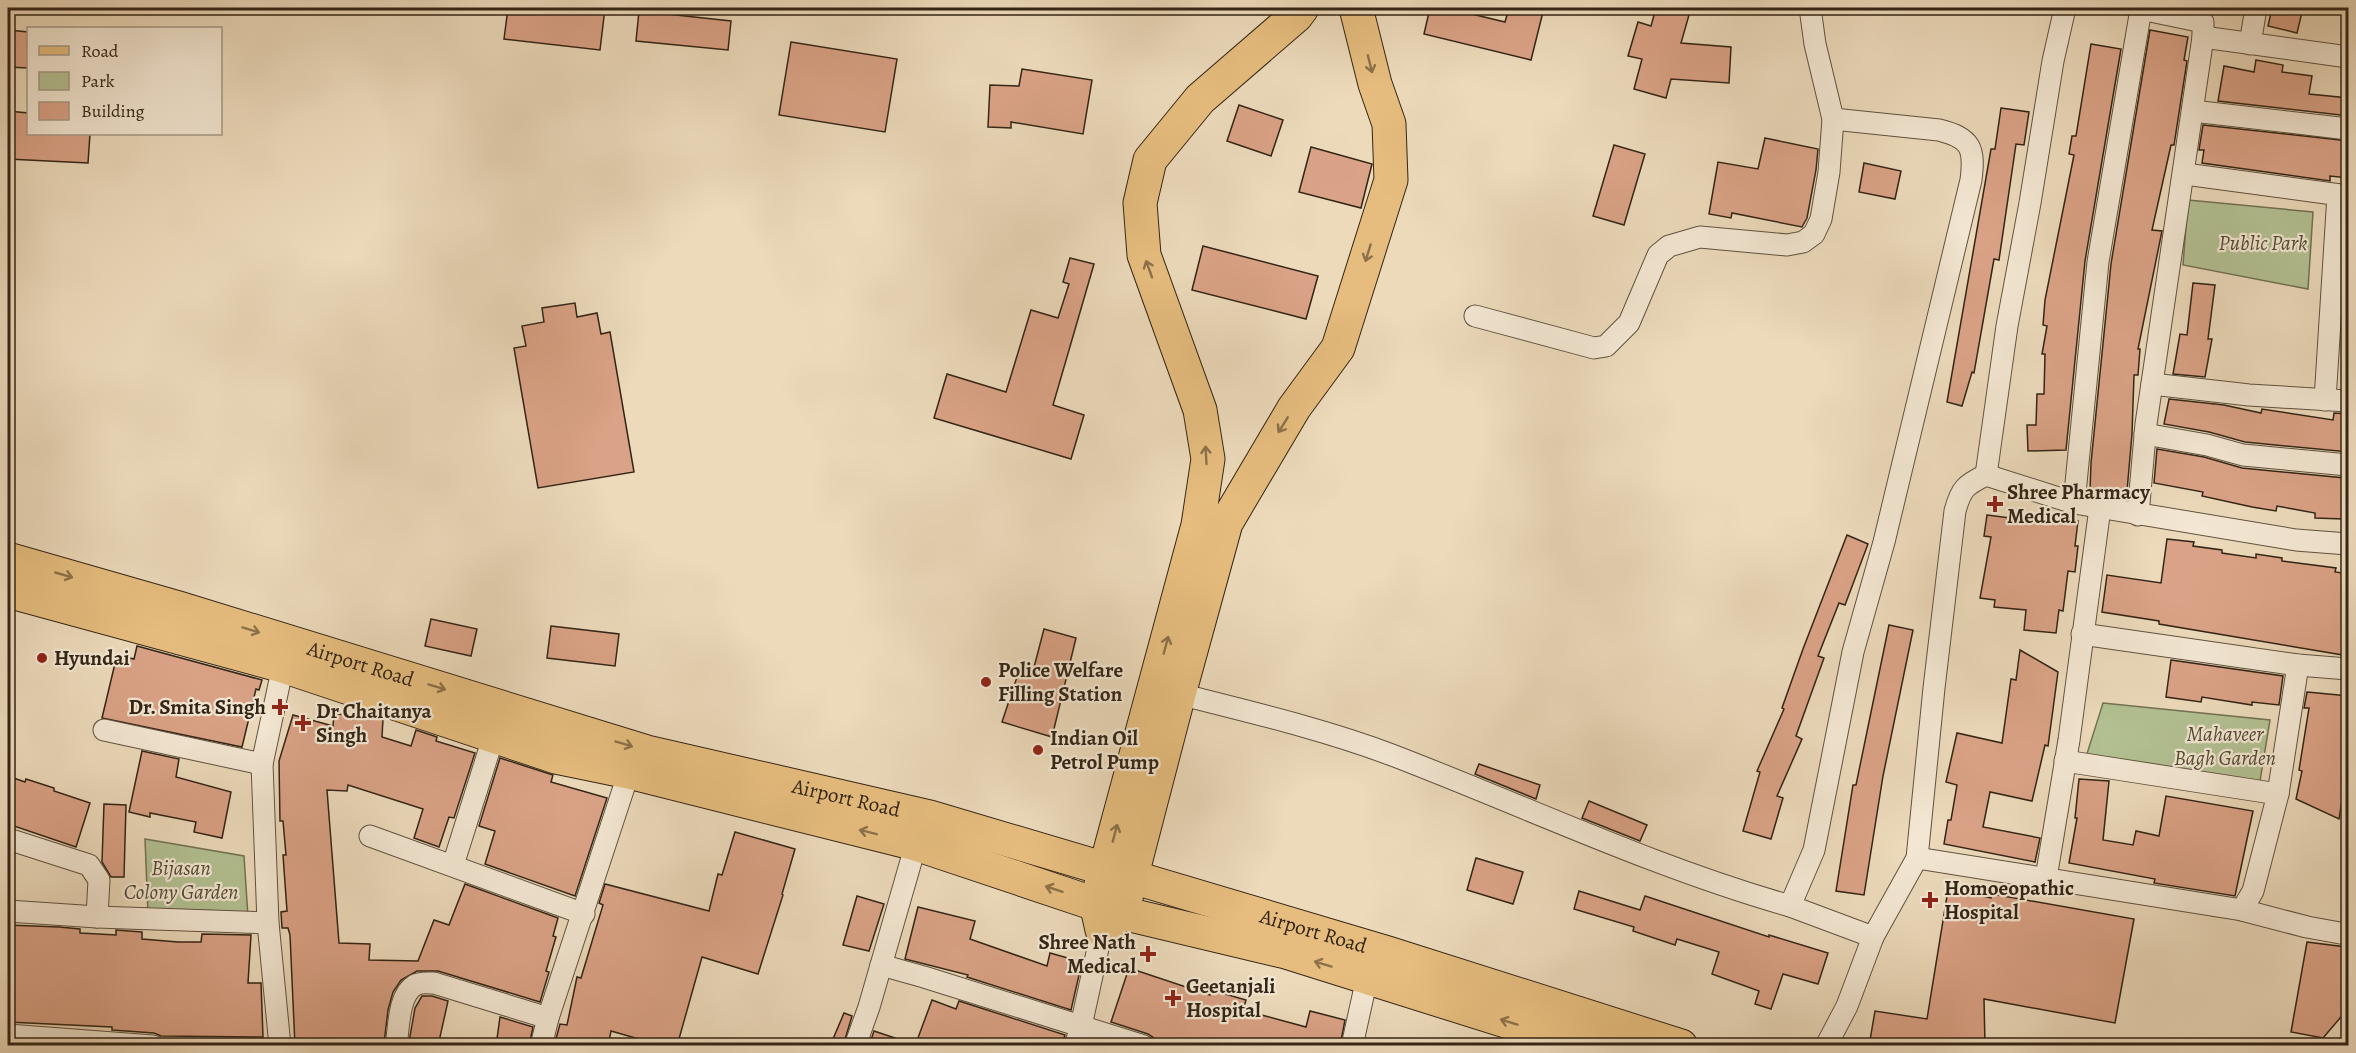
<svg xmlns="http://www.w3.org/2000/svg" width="2356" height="1053" font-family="Alegreya,serif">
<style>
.green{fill:#b3c193;stroke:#737354;stroke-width:1.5}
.building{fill:#daa286;stroke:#332516;stroke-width:1.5}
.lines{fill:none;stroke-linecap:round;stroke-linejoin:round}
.minor-casing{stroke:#61523f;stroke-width:23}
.primary-casing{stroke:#332516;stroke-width:35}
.minor{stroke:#f3e7d3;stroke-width:21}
.primary{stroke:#e6bd7e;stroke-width:33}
.oneway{stroke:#8c714a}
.poi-dot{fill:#8f2418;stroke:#f3e7d3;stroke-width:2}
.labels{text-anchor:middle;stroke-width:4.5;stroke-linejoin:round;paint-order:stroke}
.park-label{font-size:21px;font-style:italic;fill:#534c35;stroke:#f3e7d3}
.poi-label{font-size:21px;font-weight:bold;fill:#332516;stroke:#f3e7d3;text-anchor:start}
.street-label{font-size:21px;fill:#332516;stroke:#f3e7d3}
</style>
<rect width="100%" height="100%" fill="#ecdabb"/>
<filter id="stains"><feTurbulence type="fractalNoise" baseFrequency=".00333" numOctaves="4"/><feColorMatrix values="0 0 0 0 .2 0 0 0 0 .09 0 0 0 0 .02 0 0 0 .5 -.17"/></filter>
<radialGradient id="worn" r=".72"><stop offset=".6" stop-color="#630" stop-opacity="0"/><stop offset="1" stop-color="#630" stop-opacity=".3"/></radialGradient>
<g class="green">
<path d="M2188 200 2313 212 2308 289 2183 265Z"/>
<path d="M2103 703 2270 720 2260 781 2085 760Z"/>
<path d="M145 839 244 856 248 917 148 915Z"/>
</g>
<g class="building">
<path d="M508 8H605L600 50 504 39Z"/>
<path d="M1430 8H1447L1505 22 1509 8H1544L1531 60 1424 34Z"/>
<path d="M1656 8H1691L1681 43 1731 47 1729 83 1671 79 1666 98 1634 89 1642 59 1628 56 1638 22 1651 26Z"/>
<path d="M2272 8H2303L2297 33 2268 26Z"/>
<path d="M639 11 731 21 728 50 636 41Z"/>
<path d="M8 30 28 32V68L8 67Z"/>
<path d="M2150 30 2188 37 2184 60 2187 61 2174 145H2171L2152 230 2162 231 2138 349H2140L2138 375H2134L2132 434 2127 491H2090L2091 463 2111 264Z"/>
<path d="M791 42 897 59 885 132 779 115Z"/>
<path d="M2091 44 2121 49 2085 261 2066 450 2028 451 2027 425H2036L2037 394H2044L2045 354H2042L2047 326 2043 325 2045 300 2074 155 2069 154 2072 136H2076Z"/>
<path d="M2256 60 2283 65 2282 72 2312 76 2309 94 2349 98V116L2218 101 2224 66 2254 72Z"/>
<path d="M1022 69 1092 80 1083 134 1011 122V128L988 127 990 85 1019 86Z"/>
<path d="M1239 105 1283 120 1271 156 1227 141Z"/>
<path d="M2001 108 2029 112 2024 145 2016 144 1999 260 1994 259 1974 373 1972 372 1962 406 1947 402 1991 149H1995Z"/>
<path d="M8 111 28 113V134H90L88 163 8 159Z"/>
<path d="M2203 125 2349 141V178L2330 176V181L2202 163 2204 150H2199Z"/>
<path d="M1765 138 1818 149 1816 170 1807 218 1802 227 1732 213 1731 218 1709 214 1718 162 1758 169Z"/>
<path d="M1614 145 1645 154 1624 225 1593 216Z"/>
<path d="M1311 147 1372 164 1361 208 1299 192Z"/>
<path d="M1864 163 1901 171 1895 199 1859 192Z"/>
<path d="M1203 246 1318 276 1306 319 1192 290Z"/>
<path d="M1070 258 1094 264 1053 405 1084 415 1071 459 934 418 947 374 1006 392 1031 310 1058 318 1069 284 1063 282Z"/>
<path d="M2193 283 2215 285 2208 339H2212L2205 377 2173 374 2180 334 2187 335Z"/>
<path d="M575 303 577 317 597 313 601 334 610 332 634 472 538 488 514 348 526 346 522 326 544 322 542 308Z"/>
<path d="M2169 399 2224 405 2261 413 2262 409 2333 420 2334 413 2349 414V452L2245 442 2209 432 2164 424Z"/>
<path d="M2157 449 2204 457 2242 468 2345 478 2343 519 2315 518V513L2277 506 2276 511 2252 507 2202 496 2203 492 2154 483Z"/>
<path d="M1987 515 2034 521 2035 515 2078 521 2075 546H2078L2075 572 2068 571 2063 611 2059 610 2056 633 2024 630 2026 610 1994 607 1995 600 1980 598 1991 537 1984 536Z"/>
<path d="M1847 535 1868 544 1845 605 1839 603 1818 656 1824 658 1796 736 1802 739 1777 796 1783 798 1771 839 1743 831 1760 772 1757 771 1784 709 1782 708 1803 649Z"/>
<path d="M2167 539 2194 542 2193 546 2222 550V553L2256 558V554L2282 558V561L2336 568 2335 572 2349 574V656L2159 624V621L2102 612 2107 575 2161 583Z"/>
<path d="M431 619 477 629 471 656 425 646Z"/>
<path d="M1889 625 1913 630 1883 776 1864 895 1836 891 1853 785H1856Z"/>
<path d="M551 626 619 634 615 666 547 658Z"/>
<path d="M1044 629 1076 638 1052 737 1002 722 1019 671 1032 675Z"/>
<path d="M137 646 262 680 259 690 256 689 242 747 102 718 117 655 134 659Z"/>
<path d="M2020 650 2058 672 2048 746 2045 745 2032 801 1990 792 1983 827 2040 838 2035 862 1944 844 1948 820H1951L1957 785 1946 782 1957 733 2002 743 2011 679 2016 680Z"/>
<path d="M2171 660 2283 676 2279 705 2252 702V705L2202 697 2201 702 2166 697Z"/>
<path d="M2307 692 2349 696V777L2346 776 2339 819 2296 799 2302 771 2299 770 2309 708H2304Z"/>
<path d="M334 714 374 716 383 719 382 737 411 746 416 730 437 737 436 741 475 753 454 818 449 817 439 847 414 838 423 809 348 785 347 791 327 790 339 943 370 944 369 960 418 961 434 920 449 925 465 884 558 918 553 936 556 937 546 971 549 972 540 1002 438 971H417L401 980 393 992 388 1010 384 1043 295 1046 290 935 288 928H282L281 912 287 911 283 855H286L283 821H280L279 761 293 715 333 726Z"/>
<path d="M142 751 179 759 176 777 231 792 222 838 194 832 196 822 150 813V817L129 812Z"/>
<path d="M500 758 553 775 551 782 607 798 575 896 485 864 495 831 479 826Z"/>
<path d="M1479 764 1540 785 1536 799 1475 774Z"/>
<path d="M8 776 25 782 26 779 54 788V791L90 803 76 847 8 824Z"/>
<path d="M2079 779 2109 781 2103 840 2133 845 2136 831 2159 836 2166 796 2253 811 2235 896 2154 883 2155 879 2069 863 2077 818H2075Z"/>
<path d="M1589 801 1647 825 1640 841 1582 818Z"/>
<path d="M104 804 126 805 124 877H111L102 862Z"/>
<path d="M735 832 795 849 782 894 783 895 758 974 702 957 677 1046H645L646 1041 611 1031 608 1046H554L560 1024 567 1025 577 977 581 978 603 905 599 903 605 884 709 911 718 874 722 875Z"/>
<path d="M1476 858 1523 872 1513 904 1467 890Z"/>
<path d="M1948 890 1991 898 1992 894 2134 919 2115 1023 1984 999 1985 1046H1869L1875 1011 1927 1019Z"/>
<path d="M1579 891 1640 910 1645 896 1769 937V935L1828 953 1818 984 1783 974 1771 1009 1755 1004 1759 991 1712 974 1719 952 1677 939 1675 945 1633 931 1634 927 1574 909Z"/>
<path d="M857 896 884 904 869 951 843 945Z"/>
<path d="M918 907 975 921 970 939 1047 966 1050 953 1082 962 1071 1010 967 977 968 975 905 959Z"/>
<path d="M8 925 59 927 80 929V933L116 935V930L142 932V939L178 942H201L202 934 251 935 248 983H261L263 1037 161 1036 154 1033 112 1030V1027L8 1022Z"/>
<path d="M2307 942 2346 947V1011L2323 1038 2291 1032Z"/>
<path d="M1129 968 1210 995 1211 990 1246 1000 1243 1010 1306 1027 1310 1011 1345 1020 1340 1046 1156 1045 1154 1038 1148 1034 1111 1022Z"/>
<path d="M422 996H432L448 1001 438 1046 409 1042 415 1008Z"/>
<path d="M932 1000 956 1009 959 1001 1065 1035 1062 1046H915Z"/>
<path d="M844 1013 852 1016 843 1046H834L836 1041 833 1039Z"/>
<path d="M500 1017 533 1027 529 1046H496Z"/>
<path d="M874 1031 910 1043 909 1046H869Z"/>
</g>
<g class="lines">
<defs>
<g id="minor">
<path d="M2136 8 2203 22V37L2146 424 2138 515"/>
<path d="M2203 37 2348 57"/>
<path d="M2250 44 2256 8"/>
<path d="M2193 111 2348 129"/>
<path d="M2185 174 2348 196"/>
<path d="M1475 316 1594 348 1606 346 1629 323 1658 255 1669 246 1700 237 1787 245 1803 242 1814 234 1821 219 1829 172 1833 119 1815 44 1810 8"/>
<path d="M2152 384 2249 395 2348 401"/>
<path d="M2325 400 2338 195"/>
<path d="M2145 434 2207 445 2243 455 2348 465"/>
<path d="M1986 475 2007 326 2030 203 2053 61 2065 8"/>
<path d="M2074 503 2098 262 2141 9"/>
<path d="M2082 634 2298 665 2348 669"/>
<path d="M1179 694C1250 712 1323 729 1392 755 1525 806 1653 867 1790 906L1814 850 1853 652 1884 542 1971 180C1975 148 1971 138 1939 130L1833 119"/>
<path d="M104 730 262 764"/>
<path d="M2065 761 2278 794"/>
<path d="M370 836 584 914"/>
<path d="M8 839 89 865 99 880 97 917"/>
<path d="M1917 858 2242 910 2307 927 2340 933"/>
<path d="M453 865 493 738"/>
<path d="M2046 878 2069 740 2100 508"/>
<path d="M1790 906 1873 937"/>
<path d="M2242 910 2253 891 2278 794 2298 665"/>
<path d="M8 911 97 917 268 923"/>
<path d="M881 965 924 977 1144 1046"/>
<path d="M8 1035 153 1046"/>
<path d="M280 1046 268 923 262 764 283 666"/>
<path d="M396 1046C399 1028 398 995 415 985 420 982 428 983 434 983L548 1018"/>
<path d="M541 1046 548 1018 629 772"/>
<path d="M855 1046 869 1007 916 844 921 834"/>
<path d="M1075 1046 1081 1026 1102 930"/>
<path d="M1352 1046 1367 978"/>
<path d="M1826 1046 1847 1006 1873 937 1917 858 1934 688 1955 511C1961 489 1965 485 1986 475L2074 503 2296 540 2348 544"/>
</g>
<g id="primary">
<path d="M1302 8 1296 16 1200 99 1150 160 1140 203 1144 255 1200 410 1208 459 1198 525 1096 903 1102 930 1122 913 1179 694 1226 523 1294 408 1338 348 1391 180 1389 124 1375 84 1356 8"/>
<path id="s1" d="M8 559 179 608 647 752 930 817 1388 953 1681 1046"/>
<path d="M8 591 283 666 556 757 629 772 916 844 1122 913 1286 952 1585 1046"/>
</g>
</defs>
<use href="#minor" class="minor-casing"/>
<use href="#primary" class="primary-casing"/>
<use href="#minor" class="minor"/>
<use href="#primary" class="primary"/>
</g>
<defs><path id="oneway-shaft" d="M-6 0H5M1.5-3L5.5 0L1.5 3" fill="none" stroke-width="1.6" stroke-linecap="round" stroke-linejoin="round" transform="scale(1.5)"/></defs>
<g class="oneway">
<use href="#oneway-shaft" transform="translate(1370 64) rotate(76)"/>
<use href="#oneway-shaft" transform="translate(1368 253) rotate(107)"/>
<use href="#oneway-shaft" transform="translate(1149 269) rotate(-110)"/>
<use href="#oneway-shaft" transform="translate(1283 425) rotate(122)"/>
<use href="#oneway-shaft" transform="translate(1206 455) rotate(-93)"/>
<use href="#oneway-shaft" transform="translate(64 575) rotate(16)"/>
<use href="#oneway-shaft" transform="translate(251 630) rotate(17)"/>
<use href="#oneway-shaft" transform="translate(1166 645) rotate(-75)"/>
<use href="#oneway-shaft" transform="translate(437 687) rotate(17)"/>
<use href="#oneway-shaft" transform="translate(624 744) rotate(17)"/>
<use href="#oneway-shaft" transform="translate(868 832) rotate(-166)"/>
<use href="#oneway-shaft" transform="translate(1115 833) rotate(-75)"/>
<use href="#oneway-shaft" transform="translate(1054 889) rotate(-162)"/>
<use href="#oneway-shaft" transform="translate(1323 964) rotate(-163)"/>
<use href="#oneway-shaft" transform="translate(1509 1022) rotate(-163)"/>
</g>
<g class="poi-dot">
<path d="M1992 495h6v6h6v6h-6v6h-6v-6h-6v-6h6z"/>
<circle cx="42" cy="658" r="6"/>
<circle cx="986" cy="682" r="6"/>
<path d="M277 698h6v6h6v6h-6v6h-6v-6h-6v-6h6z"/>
<path d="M300 714h6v6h6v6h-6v6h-6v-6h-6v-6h6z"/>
<circle cx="1038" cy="750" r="6"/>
<path d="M1927 891h6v6h6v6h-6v6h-6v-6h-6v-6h6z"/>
<path d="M1145 945h6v6h6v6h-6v6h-6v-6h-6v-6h6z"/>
<path d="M1170 989h6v6h6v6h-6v6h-6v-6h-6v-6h6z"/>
</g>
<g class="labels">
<g class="park-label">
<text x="2263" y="250">Public Park</text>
<text x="2225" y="741">Mahaveer<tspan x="2225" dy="24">Bagh Garden</tspan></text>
<text x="181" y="875">Bijasan<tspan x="181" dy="24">Colony Garden</tspan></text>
</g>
<g class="poi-label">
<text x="2007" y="499">Shree Pharmacy<tspan x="2007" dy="24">Medical</tspan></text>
<text x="54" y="665">Hyundai</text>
<text x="998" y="677">Police Welfare<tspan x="998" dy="24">Filling Station</tspan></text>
<text x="266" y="714" text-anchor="end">Dr. Smita Singh</text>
<text x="316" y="718">Dr Chaitanya<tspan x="316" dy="24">Singh</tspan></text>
<text x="1050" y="745">Indian Oil<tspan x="1050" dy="24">Petrol Pump</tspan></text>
<text x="1944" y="895">Homoeopathic<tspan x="1944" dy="24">Hospital</tspan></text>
<text x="1136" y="949" text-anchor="end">Shree Nath<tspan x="1136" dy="24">Medical</tspan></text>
<text x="1186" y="993">Geetanjali<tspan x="1186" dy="24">Hospital</tspan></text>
</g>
<g class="street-label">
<text dy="7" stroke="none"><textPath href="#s1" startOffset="368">Airport Road</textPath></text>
<text dy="7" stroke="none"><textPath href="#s1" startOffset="872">Airport Road</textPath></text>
<text dy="7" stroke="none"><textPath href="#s1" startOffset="1358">Airport Road</textPath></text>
</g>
</g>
<rect width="2356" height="1053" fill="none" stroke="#ecdabb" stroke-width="30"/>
<rect x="9" y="9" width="2338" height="1035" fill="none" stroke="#332516" stroke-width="3"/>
<rect x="15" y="15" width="2326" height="1023" fill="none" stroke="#332516" stroke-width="1.5"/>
<rect x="27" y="27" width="195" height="108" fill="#f3e7d3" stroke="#a69987" stroke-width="1.5"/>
<rect x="39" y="46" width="30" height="9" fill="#e6bd7e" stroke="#a69987" stroke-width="1.5"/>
<text x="81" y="57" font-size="18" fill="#332516">Road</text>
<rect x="39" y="72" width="30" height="18" fill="#b3c193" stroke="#a69987" stroke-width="1.5"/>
<text x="81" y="87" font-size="18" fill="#332516">Park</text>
<rect x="39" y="102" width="30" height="18" fill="#daa286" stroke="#a69987" stroke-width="1.5"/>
<text x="81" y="117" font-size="18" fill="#332516">Building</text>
<rect width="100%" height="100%" filter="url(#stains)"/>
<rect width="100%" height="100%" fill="url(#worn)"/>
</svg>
